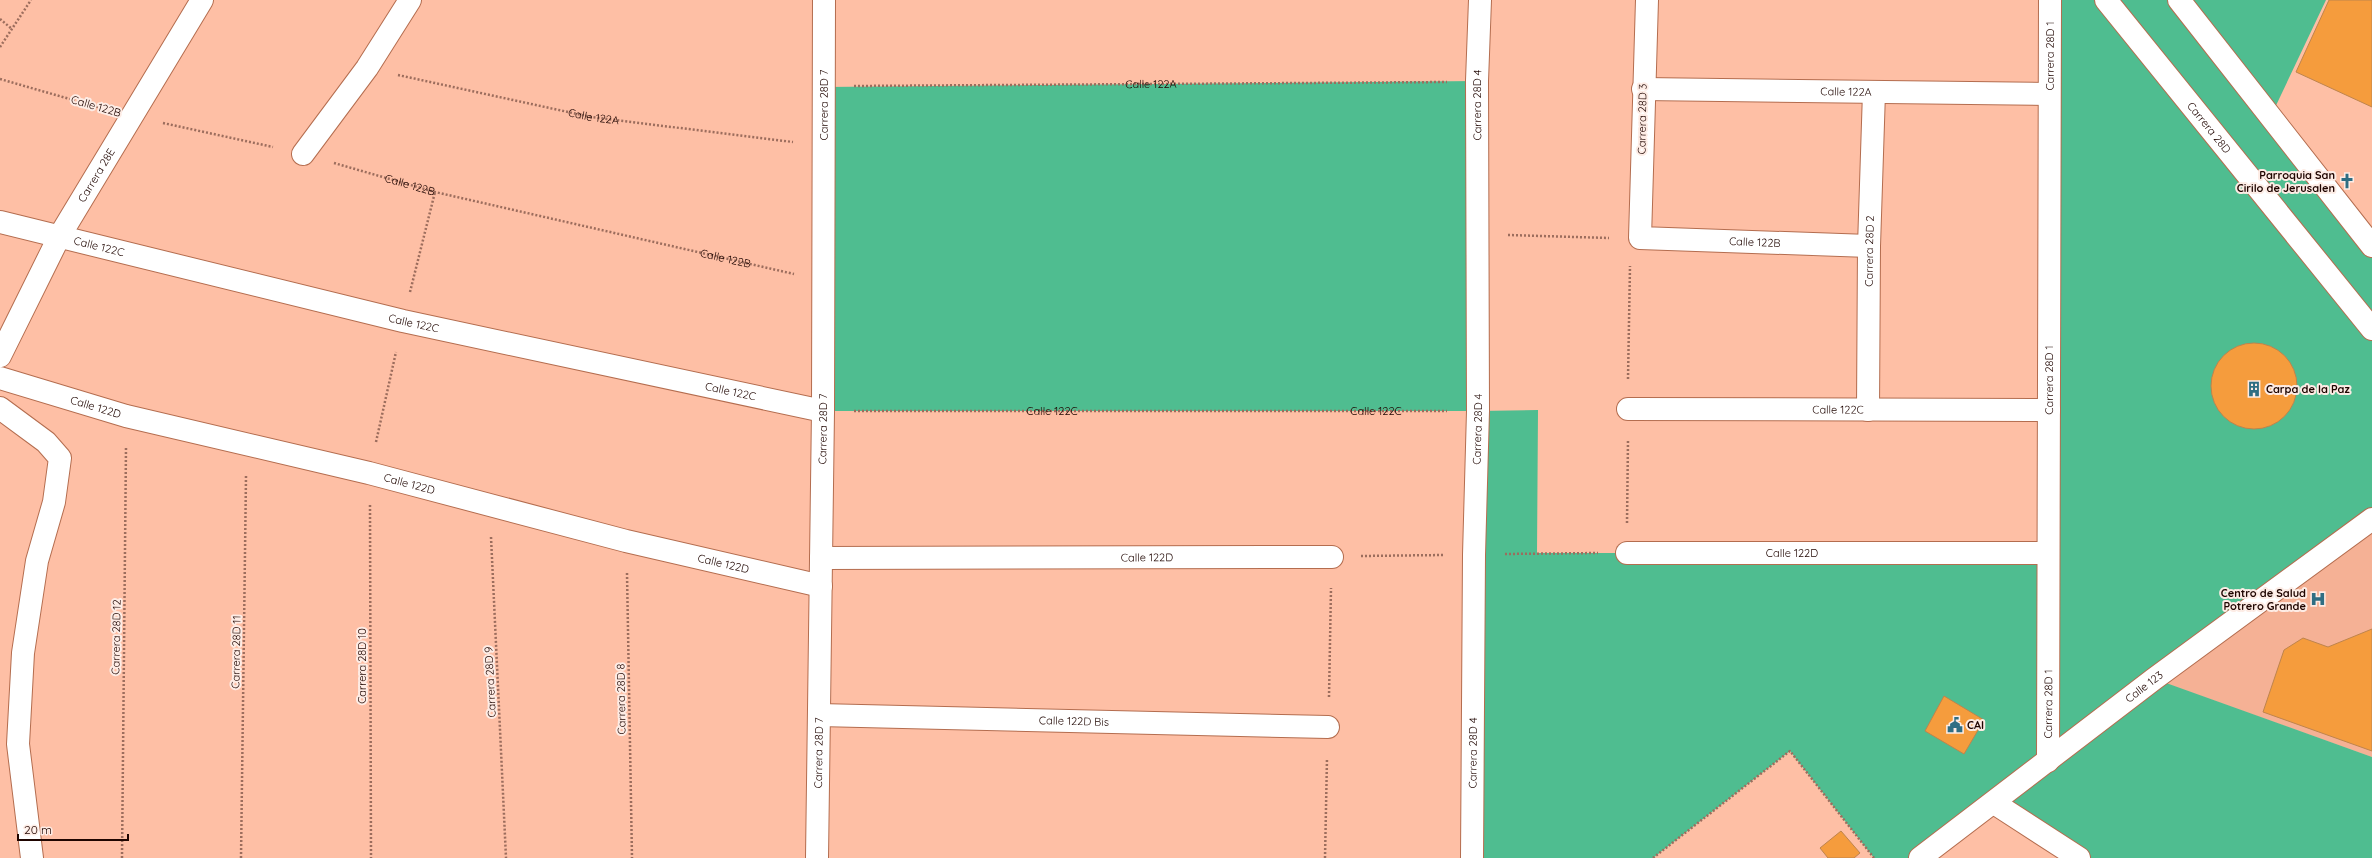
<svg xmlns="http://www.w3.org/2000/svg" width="2372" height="858" font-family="Quicksand,sans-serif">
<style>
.built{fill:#f5b195}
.green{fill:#4fbd90}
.building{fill:#f59c3d;stroke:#be844d}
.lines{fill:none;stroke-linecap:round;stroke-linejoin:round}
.minor-casing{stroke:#b46d4f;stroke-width:24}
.path{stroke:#9c6d5d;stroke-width:2.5;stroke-dasharray:2 2;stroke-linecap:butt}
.minor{stroke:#fff;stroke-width:22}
.labels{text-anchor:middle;stroke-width:4;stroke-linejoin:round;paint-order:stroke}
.street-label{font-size:11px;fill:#1f0500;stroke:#fdece5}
.poi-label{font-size:11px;font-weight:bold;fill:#1f0500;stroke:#fdece5;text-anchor:end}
</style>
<rect width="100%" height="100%" fill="#febfa5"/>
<path class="built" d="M2372 519V757L2154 679Z"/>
<path class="green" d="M2050 0H2326L2271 116 2372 246V519L2155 679 2372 757V858H2079L1994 803 1920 858H1874L1790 751 1653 858H1472L1478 411H823L824 87 1477 81 1478 411 1538 410 1537 553H2048Z"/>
<g class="building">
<path d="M2329 0H2372V107L2296 72Z"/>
<circle cx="2254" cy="386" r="43"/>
<path d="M2372 629V751L2263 712 2284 650 2303 638 2328 647Z"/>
<path d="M1944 696 1984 720 1964 754 1925 731Z"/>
<path d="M1841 831 1860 853 1854 858H1828L1820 848Z"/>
</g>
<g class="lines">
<defs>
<g id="minor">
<path id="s5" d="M1647 0 1640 238 1869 246"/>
<path id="s6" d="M2106 0 2372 329"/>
<path d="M2179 0 2372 246"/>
<path id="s7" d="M1643 89 2049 94"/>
<path d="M303 154 367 68 410 0"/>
<path id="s8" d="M0 222 403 321 823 411"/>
<path id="s9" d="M0 356 59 237 202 0"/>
<path id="s10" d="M0 378 126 416 369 473 626 541 821 586"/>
<path d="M0 408 46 442 60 458 54 502 37 561 23 653 18 744 32 858"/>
<path id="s11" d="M1628 409 2049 410"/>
<path id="s12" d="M1868 410 1869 246 1874 92"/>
<path id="s13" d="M1627 553H2048"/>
<path id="s14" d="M821 558 1332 557"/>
<path id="s15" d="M819 715 1328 727"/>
<path id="s16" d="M2048 761 2050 0"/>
<path d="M1994 803 2079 858"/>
<path id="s17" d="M817 858 823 411 824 0"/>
<path id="s18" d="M1472 858 1474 555 1478 411 1477 81 1480 0"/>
<path id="s19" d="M1920 858 2154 679 2372 519"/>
</g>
</defs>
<use href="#minor" class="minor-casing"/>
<g class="path">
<path d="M0 19 12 29"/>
<path d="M0 47 31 0"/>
<path id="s1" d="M398 75 591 117 793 142"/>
<path d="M0 79 101 108"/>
<path id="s2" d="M854 86 1447 82"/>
<path d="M163 123 273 147"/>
<path id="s3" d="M334 163 435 192 794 274"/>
<path d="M1508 235 1609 238"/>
<path d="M410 292 435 192"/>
<path d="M1628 379 1630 266"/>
<path id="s4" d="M854 411H1447"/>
<path d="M376 442 396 352"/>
<path d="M370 505 371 858"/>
<path d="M1627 523 1628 440"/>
<path d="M491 537 506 858"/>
<path d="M1505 554 1598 553"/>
<path d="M1361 556 1444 555"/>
<path d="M627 573 632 858"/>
<path d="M1329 697 1331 588"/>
<path d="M122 858 126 447"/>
<path d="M241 858 246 476"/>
<path d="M1325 858 1327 758"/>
<path d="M1653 858 1790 751 1874 858"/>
</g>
<use href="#minor" class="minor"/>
</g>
<defs>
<symbol id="church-bare" viewBox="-9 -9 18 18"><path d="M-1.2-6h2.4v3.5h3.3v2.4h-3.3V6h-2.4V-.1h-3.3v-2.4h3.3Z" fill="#2f6e83" stroke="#fdece5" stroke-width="2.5" paint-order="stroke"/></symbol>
<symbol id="building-bare" viewBox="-9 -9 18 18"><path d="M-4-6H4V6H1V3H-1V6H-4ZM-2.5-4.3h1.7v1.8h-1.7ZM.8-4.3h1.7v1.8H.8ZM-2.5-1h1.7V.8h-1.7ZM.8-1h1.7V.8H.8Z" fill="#2f6e83" stroke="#fdece5" stroke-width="2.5" paint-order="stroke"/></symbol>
<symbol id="hospital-bare" viewBox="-9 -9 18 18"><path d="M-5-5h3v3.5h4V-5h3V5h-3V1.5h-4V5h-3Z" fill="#2f6e83" stroke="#fdece5" stroke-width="2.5" paint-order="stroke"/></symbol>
<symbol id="civic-bare" viewBox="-9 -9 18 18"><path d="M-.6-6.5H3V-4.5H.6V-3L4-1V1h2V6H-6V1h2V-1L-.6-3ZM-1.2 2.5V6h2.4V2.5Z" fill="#2f6e83" stroke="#fdece5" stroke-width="2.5" paint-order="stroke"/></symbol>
</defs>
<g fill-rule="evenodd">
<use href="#church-bare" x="2336" y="170" width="22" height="22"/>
<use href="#building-bare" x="2243" y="378" width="22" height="22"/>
<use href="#hospital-bare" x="2307" y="588" width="22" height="22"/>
<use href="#civic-bare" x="1944" y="714" width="22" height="22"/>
</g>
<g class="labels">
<g class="street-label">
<text dy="4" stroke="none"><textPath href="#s16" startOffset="705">Carrera 28D 1</textPath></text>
<text dy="4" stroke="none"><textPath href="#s2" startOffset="297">Calle 122A</textPath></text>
<text dy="4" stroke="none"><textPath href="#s7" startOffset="203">Calle 122A</textPath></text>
<text dy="4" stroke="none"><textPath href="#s17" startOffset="753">Carrera 28D 7</textPath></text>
<text dy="4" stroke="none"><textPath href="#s18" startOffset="753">Carrera 28D 4</textPath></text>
<text transform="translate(96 106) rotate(16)" y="4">Calle 122B</text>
<text dy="4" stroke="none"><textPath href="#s1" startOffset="200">Calle 122A</textPath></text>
<text transform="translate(1642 119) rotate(-89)" y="4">Carrera 28D 3</text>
<text dy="4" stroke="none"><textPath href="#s6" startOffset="164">Carrera 28D</textPath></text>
<text dy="4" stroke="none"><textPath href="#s9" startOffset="205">Carrera 28E</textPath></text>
<text dy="4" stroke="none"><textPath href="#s3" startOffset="79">Calle 122B</textPath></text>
<text dy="4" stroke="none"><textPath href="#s5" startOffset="353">Calle 122B</textPath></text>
<text dy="4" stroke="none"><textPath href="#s8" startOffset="102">Calle 122C</textPath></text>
<text dy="4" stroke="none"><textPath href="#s12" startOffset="159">Carrera 28D 2</textPath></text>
<text dy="4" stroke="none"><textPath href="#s3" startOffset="403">Calle 122B</textPath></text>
<text dy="4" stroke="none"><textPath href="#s8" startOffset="426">Calle 122C</textPath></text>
<text dy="4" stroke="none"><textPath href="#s16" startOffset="381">Carrera 28D 1</textPath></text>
<text dy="4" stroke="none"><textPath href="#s8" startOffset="750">Calle 122C</textPath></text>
<text dy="4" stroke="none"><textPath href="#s10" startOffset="100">Calle 122D</textPath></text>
<text dy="4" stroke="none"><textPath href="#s11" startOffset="210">Calle 122C</textPath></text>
<text dy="4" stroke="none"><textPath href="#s4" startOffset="198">Calle 122C</textPath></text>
<text dy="4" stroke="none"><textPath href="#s4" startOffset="522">Calle 122C</textPath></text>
<text dy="4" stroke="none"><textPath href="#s17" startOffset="429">Carrera 28D 7</textPath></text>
<text dy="4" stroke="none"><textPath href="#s18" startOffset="429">Carrera 28D 4</textPath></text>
<text dy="4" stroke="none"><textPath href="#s10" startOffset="423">Calle 122D</textPath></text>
<text dy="4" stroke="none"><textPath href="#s13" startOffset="165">Calle 122D</textPath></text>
<text dy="4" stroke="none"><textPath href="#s14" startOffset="326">Calle 122D</textPath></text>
<text dy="4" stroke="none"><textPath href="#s10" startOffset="747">Calle 122D</textPath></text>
<text transform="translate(116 637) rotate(-89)" y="4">Carrera 28D 12</text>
<text transform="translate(236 652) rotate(-89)" y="4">Carrera 28D 11</text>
<text transform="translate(362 666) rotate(-90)" y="4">Carrera 28D 10</text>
<text transform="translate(490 682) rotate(-93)" y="4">Carrera 28D 9</text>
<text dy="4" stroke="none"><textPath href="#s19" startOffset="282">Calle 123</textPath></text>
<text transform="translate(621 699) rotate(-91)" y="4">Carrera 28D 8</text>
<text dy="4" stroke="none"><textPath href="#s16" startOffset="57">Carrera 28D 1</textPath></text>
<text dy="4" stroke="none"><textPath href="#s15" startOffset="255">Calle 122D Bis</textPath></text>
<text dy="4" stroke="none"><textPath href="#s17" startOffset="105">Carrera 28D 7</textPath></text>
<text dy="4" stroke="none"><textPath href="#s18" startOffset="105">Carrera 28D 4</textPath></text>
</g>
<g class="poi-label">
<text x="2335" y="179">Parroquia San<tspan x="2335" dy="13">Cirilo de Jerusalen</tspan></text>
<text x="2266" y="393" text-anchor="start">Carpa de la Paz</text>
<text x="2306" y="597">Centro de Salud<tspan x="2306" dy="13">Potrero Grande</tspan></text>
<text x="1967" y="729" text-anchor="start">CAI</text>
</g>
</g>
<path d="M18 834v6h110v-6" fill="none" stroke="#1f0500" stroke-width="2"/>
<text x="24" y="834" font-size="12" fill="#1f0500" stroke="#fdece5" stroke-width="3" paint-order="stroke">20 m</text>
</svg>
